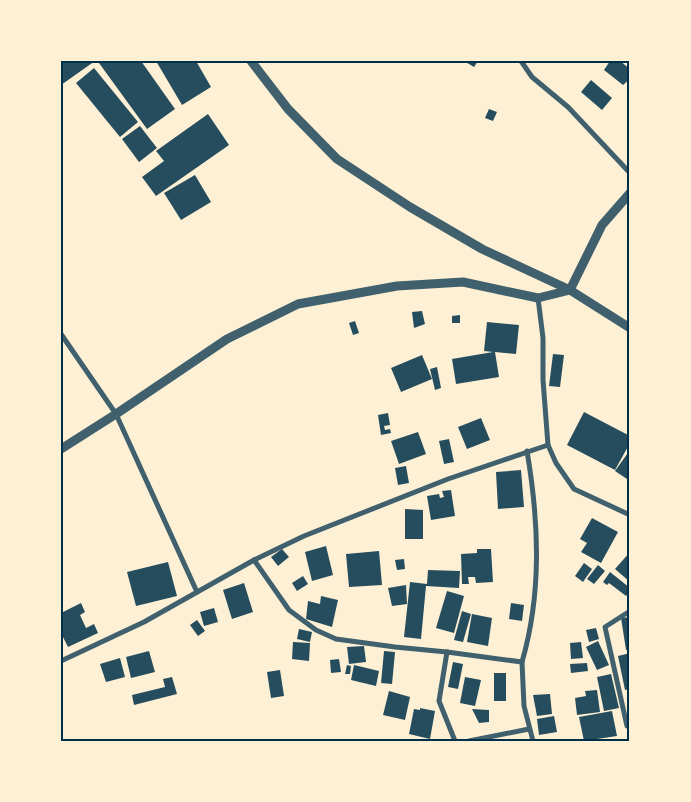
<svg xmlns="http://www.w3.org/2000/svg" width="691" height="802" font-family="'Golos Text',sans-serif">
<style>
.building{fill:#264d5e}
.lines{fill:none;stroke-linecap:round;stroke-linejoin:round}
.minor{stroke:#3f606c;stroke-width:5}
.tertiary{stroke:#3f606c;stroke-width:9}
.neatline{fill:none;stroke:#003049;stroke-width:2}
</style>
<rect width="100%" height="100%" fill="#fdf0d5"/>
<g class="building">
<path d="M61 61H95L61 85Z"/>
<path d="M101 61H141L175 109 147 129 99 63Z"/>
<path d="M156 61H196L211 87 182 105Z"/>
<path d="M464 61H478L474 67Z"/>
<path d="M610 61H620L630 69V79L623 85 604 70Z"/>
<path d="M94 68 138 122 120 137 76 83Z"/>
<path d="M591 80 612 98 602 110 581 92Z"/>
<path d="M489 109 497 112 493 121 485 118Z"/>
<path d="M208 114 229 145 156 196 142 177 164 161 156 151Z"/>
<path d="M140 126 157 148 139 162 122 139Z"/>
<path d="M195 175 211 202 181 220 164 193Z"/>
<path d="M422 311 425 324 414 328 412 312Z"/>
<path d="M460 315V323H452V316Z"/>
<path d="M355 321 359 333 353 335 349 323Z"/>
<path d="M487 322 519 325 516 354 495 352 499 377 456 384 452 359 493 352 484 351Z"/>
<path d="M553 354 564 355 560 387 549 386Z"/>
<path d="M422 355 432 379 401 392 391 368Z"/>
<path d="M437 367 441 388 435 390 430 369Z"/>
<path d="M584 412 630 436V443L615 470 567 445Z"/>
<path d="M388 413 390 425 384 426 385 430 390 429 391 433 381 435 378 415Z"/>
<path d="M481 418 490 440 467 449 458 427Z"/>
<path d="M418 432 426 454 399 464 391 441Z"/>
<path d="M449 439 454 462 444 464 439 441Z"/>
<path d="M630 450V481L615 471Z"/>
<path d="M406 466 409 483 398 485 395 468Z"/>
<path d="M521 470 524 507 498 509 496 472Z"/>
<path d="M451 490 455 516 431 520 427 496 439 494 440 498 444 497 442 491Z"/>
<path d="M405 509 423 510V539H405Z"/>
<path d="M592 518 618 532 601 563 581 552 587 543 580 539Z"/>
<path d="M326 546 333 575 312 581 305 552Z"/>
<path d="M282 549 289 557 278 566 271 557Z"/>
<path d="M477 549H491L493 582 476 583 475 577H468L469 584H462L461 554 477 553Z"/>
<path d="M379 551 382 585 349 587 346 554Z"/>
<path d="M630 552V582L615 569Z"/>
<path d="M404 559 405 569 397 570 395 560Z"/>
<path d="M168 562 177 596 136 606 127 572Z"/>
<path d="M584 563 592 569 583 582 575 576Z"/>
<path d="M598 565 605 571 594 584 587 579Z"/>
<path d="M428 570 460 571 459 588 426 586 421 639 404 637 410 582 427 584Z"/>
<path d="M610 572 630 588V591L626 596 609 583 607 585 603 582Z"/>
<path d="M303 576 308 584 297 591 292 583Z"/>
<path d="M244 583 253 612 232 619 223 590Z"/>
<path d="M406 585 407 604 392 606 388 588Z"/>
<path d="M447 591 464 596 454 633 436 628Z"/>
<path d="M321 596 338 600 332 627 306 619 308 601 320 604Z"/>
<path d="M81 603 85 612 80 615 86 628 94 624 98 633 68 647 61 633V613Z"/>
<path d="M511 603 524 605 522 621 509 619Z"/>
<path d="M214 608 218 622 204 626 200 612Z"/>
<path d="M462 611 471 614 463 642 454 640Z"/>
<path d="M472 614 492 618 488 646 467 642Z"/>
<path d="M630 617V650H626L621 618Z"/>
<path d="M197 620 205 631 198 636 190 625Z"/>
<path d="M596 628 599 639 589 642 586 630Z"/>
<path d="M299 629 312 632 310 642 297 639Z"/>
<path d="M598 641 609 665 597 670 586 647Z"/>
<path d="M293 642 310 643 309 661 292 659Z"/>
<path d="M581 642 583 658 571 659 570 643Z"/>
<path d="M364 646 366 662 349 664 347 647Z"/>
<path d="M149 651 155 672 131 678 126 657Z"/>
<path d="M384 651 395 652 392 684 381 683Z"/>
<path d="M630 653V689L625 690 618 656Z"/>
<path d="M120 658 125 677 106 682 100 664Z"/>
<path d="M339 659 341 672 331 673 330 660Z"/>
<path d="M453 662 463 664 458 689 448 687Z"/>
<path d="M587 663 588 671 571 673 570 664Z"/>
<path d="M347 665 351 666 350 674H345Z"/>
<path d="M354 665 379 671 376 686 351 680Z"/>
<path d="M280 670 284 696 271 698 267 672Z"/>
<rect x="494" y="673" width="12" height="28"/>
<path d="M611 674 619 708 604 711 597 677Z"/>
<path d="M172 677 177 694 134 705 132 695 165 687 163 679Z"/>
<path d="M465 677 481 680 475 706 460 703Z"/>
<path d="M597 690 600 712 577 715 575 698 586 696 585 691Z"/>
<path d="M389 691 410 697 405 720 383 715Z"/>
<path d="M550 694 552 714 537 716 533 695Z"/>
<path d="M420 708 435 711 430 739 409 734 414 709 420 710Z"/>
<path d="M472 709 489 710V722L479 723Z"/>
<path d="M612 711 617 736 584 741 579 717Z"/>
<path d="M554 716 557 732 539 735 537 719Z"/>
</g>
<g class="lines">
<g class="minor">
<path d="M521 61 532 77 568 107 630 173"/>
<path d="M538 298 543 338V380L548 445 556 463 574 489 630 515"/>
<path d="M61 334 116 414 197 592"/>
<path d="M254 560 289 610 316 630 336 639 395 647 447 652 522 662C542 593 539 522 527 451"/>
<path d="M447 652 439 701 455 741"/>
<path d="M61 661 144 622 254 560 304 536 448 479 548 445"/>
<path d="M522 662 524 706 533 741"/>
<path d="M627 726 605 627 630 611"/>
<path d="M469 741 529 729"/>
</g>
<g class="tertiary">
<path d="M251 61 288 109 337 159 410 207 482 249 570 290 630 328"/>
<path d="M61 449 116 414 227 339 298 304 397 286 463 282 538 298 570 290 602 225 630 193"/>
</g>
</g>
<rect width="691" height="802" fill="none" stroke="#fdf0d5" stroke-width="125"/>
<rect x="62" y="62" width="566" height="678" class="neatline"/>
</svg>
